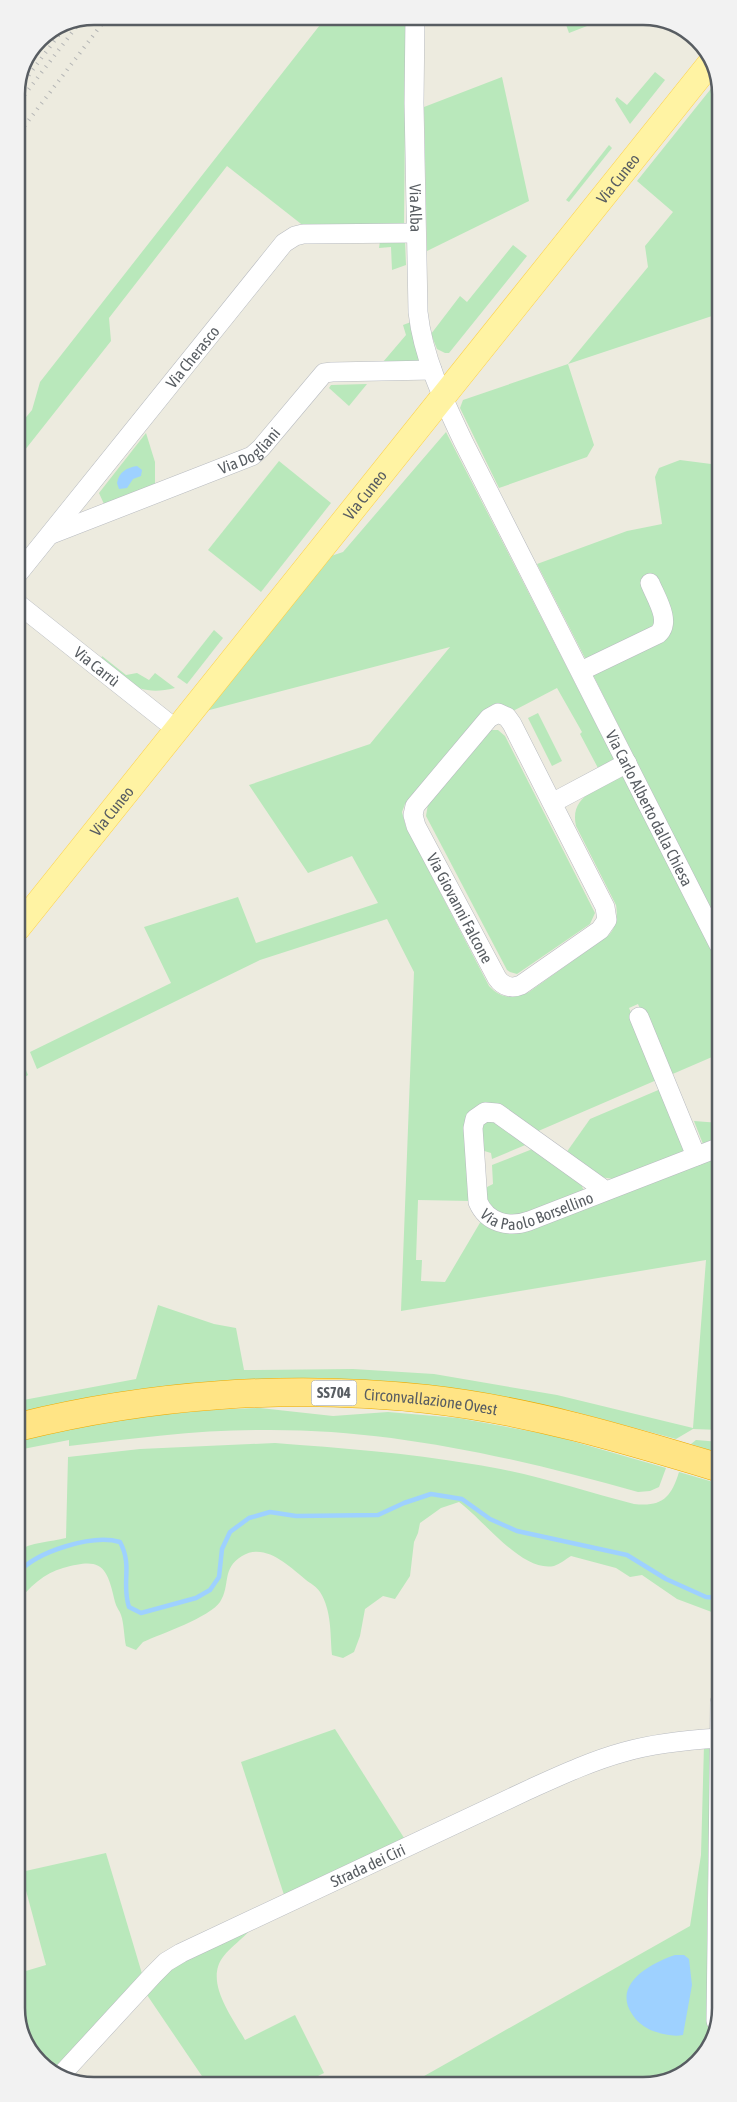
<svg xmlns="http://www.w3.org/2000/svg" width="737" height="2102" font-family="'Asap Condensed',sans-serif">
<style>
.green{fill:#b9e8bb}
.water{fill:#9ed1ff}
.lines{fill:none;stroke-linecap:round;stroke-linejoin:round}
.stream{stroke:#9ed1ff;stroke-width:4.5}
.minor-casing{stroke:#b8bbc0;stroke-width:20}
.major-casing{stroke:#fed148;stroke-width:26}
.highway-casing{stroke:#edab00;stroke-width:29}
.minor{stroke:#fff;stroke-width:19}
.major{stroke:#fff3a3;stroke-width:25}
.highway{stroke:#ffe485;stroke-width:28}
.rail{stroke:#b4b5b5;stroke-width:4;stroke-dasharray:1 6;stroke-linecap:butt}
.labels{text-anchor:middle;stroke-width:4;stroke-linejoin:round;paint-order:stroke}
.shield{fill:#fff;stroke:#8a8e91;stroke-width:1}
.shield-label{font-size:15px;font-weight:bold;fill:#585d62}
.street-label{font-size:16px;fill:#585d62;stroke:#fff}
.rim{fill:none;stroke:#585d62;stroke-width:2.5}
</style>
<rect width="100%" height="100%" fill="#edebdf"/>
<g class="green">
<path d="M327 16H406L404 227H305L227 166 109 318 111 341 17 460V428L32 410 40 382Z"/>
<path d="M563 16H594L600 21 569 33Z"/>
<path d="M655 72 665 80 630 124 615 100 617 97 627 105Z"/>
<path d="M502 77 529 201 427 251 424 107Z"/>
<path d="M718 80V314L568 364 594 445 587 457 499 488 460 408 463 400 568 364 648 267 645 246 673 212 637 181Z"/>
<path d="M609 145 612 148 569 202 566 200Z"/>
<path d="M380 241H405L406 265 392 270 391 247 379 248Z"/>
<path d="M513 245 527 256 449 353H445L437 349 431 334 460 296 467 302Z"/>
<path d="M411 322 422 357 419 362H383L406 335 403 325Z"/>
<path d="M367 384 349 406 329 388 331 385Z"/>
<path d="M446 432 614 759 598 768 580 734 582 732 557 688 513 711 504 705 489 707 478 717 405 804 402 812 406 827 489 986C501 999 513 999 529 992L609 935C616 927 618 916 616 905L576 826C569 795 600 788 623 776L719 966V1054L668 1076 638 1004 629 1008 659 1079 536 1132 483 1105 471 1201 418 1200 416 1260H422L421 1281 445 1282 481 1221C498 1232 507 1235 527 1230L720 1157V1430L693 1429 676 1439 568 1410 465 1391 18 1414V1401L136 1379 158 1305 214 1324 236 1328 244 1370 353 1369 434 1374 557 1395 693 1428 706 1260 401 1311 414 972 387 919 260 960 37 1069 30 1052 171 983 144 927 238 897 256 943 378 903 352 856 308 873 249 785 370 744 450 647 202 712 328 557 343 552Z"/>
<path d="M146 433 155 462V484L104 504 99 493Z"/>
<path d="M680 460 719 465V925L591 671 658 626 587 662 537 564 627 531 662 524 655 477 659 468Z"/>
<path d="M279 461 331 503 261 592 208 550Z"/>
<path d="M214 630 223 638 187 684 177 677Z"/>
<path d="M102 656 126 675 137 673 149 680 155 673 175 688C139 697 128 682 100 663Z"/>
<path d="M538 713 562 761 552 766 528 718Z"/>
<path d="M491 730H498L505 736 595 913 590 924 517 974 510 972 507 970 426 816 428 804Z"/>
<path d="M21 1058 28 1075 18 1081V1060Z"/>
<path d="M663 1088 688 1150 614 1179 600 1177 566 1153 590 1119Z"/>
<path d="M488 1118 530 1143 492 1159 491 1153 481 1150V1125Z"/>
<path d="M694 1121 720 1123V1138L703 1144Z"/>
<path d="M535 1148 579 1180 584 1191 524 1215 504 1217 488 1204 483 1189 493 1184 492 1165Z"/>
<path d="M260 1408 333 1416 388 1412 458 1418 551 1435 666 1468 659 1487 650 1491 638 1492C513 1457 388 1428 258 1430 195 1430 131 1439 69 1446V1440L18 1450V1441C97 1421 179 1410 260 1408Z"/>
<path d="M696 1440 720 1442V1454L691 1444Z"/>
<path d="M275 1443C341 1448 407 1453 472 1464 527 1472 580 1490 634 1504 662 1507 671 1498 679 1472L720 1484V1550L717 1614 677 1599 642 1575 630 1577 616 1568 571 1556C566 1559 560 1564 554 1566 522 1573 483 1519 459 1502L441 1508 420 1523 418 1533 414 1542 410 1576 395 1599 383 1596 365 1609 360 1636 354 1652 343 1658 332 1655C330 1634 332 1611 320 1592 317 1587 310 1583 306 1580 289 1566 265 1542 242 1556 221 1569 231 1585 220 1602 210 1617 161 1634 143 1642L136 1650 126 1646C124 1637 124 1623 121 1615 120 1611 116 1607 115 1602 107 1565 101 1557 63 1568 45 1573 28 1587 18 1603V1551C30 1542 51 1542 66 1538L68 1457 140 1449Z"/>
<path d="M335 1729 406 1841 285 1898 241 1762Z"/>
<path d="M704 1745 711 1748 707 1916V1995L709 2042 705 2056 664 2083 410 2084 690 1926 701 1855Z"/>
<path d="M106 1853 143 1977 55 2073 46 2070 19 2029V1973L46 1965 21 1872Z"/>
<path d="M251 1929C243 1939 231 1946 223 1957 204 1982 233 2018 245 2040L295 2015 324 2073 300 2085H208L145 1992 177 1961Z"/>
</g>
<g class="water">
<path d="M137 466 142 470 141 476 133 479 127 488 119 489 117 483C119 472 126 468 137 466Z"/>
<path d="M675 1955H684L689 1959 692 1985 683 2035C673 2037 662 2034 653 2031 645 2028 636 2021 632 2014 612 1984 651 1963 675 1955Z"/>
</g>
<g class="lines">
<path class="stream" d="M18 1573C37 1551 93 1534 120 1542 133 1566 121 1583 129 1607L141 1613 196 1598 210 1590 219 1577 222 1549 230 1532 249 1518 270 1512 296 1516 378 1515 404 1503 431 1494 462 1499 490 1519 517 1531 627 1555 666 1579 706 1597 720 1598"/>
<defs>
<g id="minor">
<path id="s1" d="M415 16 414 103 418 312C423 358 444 401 464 443L719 945"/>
<path id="s2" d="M52 534 252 456 261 448 324 373 332 372 432 370"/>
<path id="s3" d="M17 575 284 243 295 236 303 234 416 233"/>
<path id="s4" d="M17 603 177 730"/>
<path d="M581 671 658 634C672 622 656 598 650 583"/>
<path d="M552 803 605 907 607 920 600 930 521 985C512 989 503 987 497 978L416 826 413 815 415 806 489 718 498 713 507 717 512 724 552 803 627 763"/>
<path d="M639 1017 696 1156"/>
<path id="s5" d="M606 1191 497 1113 485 1112 475 1119 473 1128 478 1202C487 1223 509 1228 529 1221L720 1147"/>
<path d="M716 2021 720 1702"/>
<path id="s6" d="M61 2075 153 1975 166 1962 181 1953 528 1790C559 1776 591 1761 624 1752 655 1743 687 1740 719 1738"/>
</g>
<g id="major">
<path id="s7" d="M18 928 711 62"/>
</g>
<g id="highway">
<path id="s8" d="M18 1427C150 1394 292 1384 427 1399 527 1410 624 1439 720 1468"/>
</g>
</defs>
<use href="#minor" class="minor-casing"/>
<use href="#major" class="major-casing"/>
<use href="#highway" class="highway-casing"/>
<use href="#minor" class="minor"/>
<use href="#major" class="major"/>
<use href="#highway" class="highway"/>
<g class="rail">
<path d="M16 92 64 28"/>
<path d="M16 106 80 22"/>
<path d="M16 137 108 16"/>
</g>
</g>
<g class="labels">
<rect class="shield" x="311.5" y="1380.5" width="45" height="25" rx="4"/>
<g class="shield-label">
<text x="334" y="1398">SS704</text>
</g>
<g class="street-label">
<text dy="6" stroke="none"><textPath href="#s7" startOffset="960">Via Cuneo</textPath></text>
<text dy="6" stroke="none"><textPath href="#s1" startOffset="192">Via Alba</textPath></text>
<text dy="6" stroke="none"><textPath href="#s3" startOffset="280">Via Cherasco</textPath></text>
<text dy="6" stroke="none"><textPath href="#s2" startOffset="215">Via Dogliani</textPath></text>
<text dy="6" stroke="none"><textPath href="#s7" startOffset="555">Via Cuneo</textPath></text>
<text dy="6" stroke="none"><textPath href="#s4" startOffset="102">Via Carrù</textPath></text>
<text dy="6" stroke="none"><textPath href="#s1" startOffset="845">Via Carlo Alberto dalla Chiesa</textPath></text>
<text dy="6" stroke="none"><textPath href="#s7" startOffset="150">Via Cuneo</textPath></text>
<text transform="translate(460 908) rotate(62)" y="6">Via Giovanni Falcone</text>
<text dy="6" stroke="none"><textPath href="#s5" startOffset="311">Via Paolo Borsellino</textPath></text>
<text dy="6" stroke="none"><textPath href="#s8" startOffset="416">Circonvallazione Ovest</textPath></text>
<text dy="6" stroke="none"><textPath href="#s6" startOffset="378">Strada dei Ciri</textPath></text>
</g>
</g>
<path d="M0 0H737V2102H0ZM94 25H643A69 69 0 0 1 712 94V2008A69 69 0 0 1 643 2077H94A69 69 0 0 1 25 2008V94A69 69 0 0 1 94 25Z" fill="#f2f2f2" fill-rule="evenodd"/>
<path class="rim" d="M94 25H643A69 69 0 0 1 712 94V2008A69 69 0 0 1 643 2077H94A69 69 0 0 1 25 2008V94A69 69 0 0 1 94 25Z"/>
</svg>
